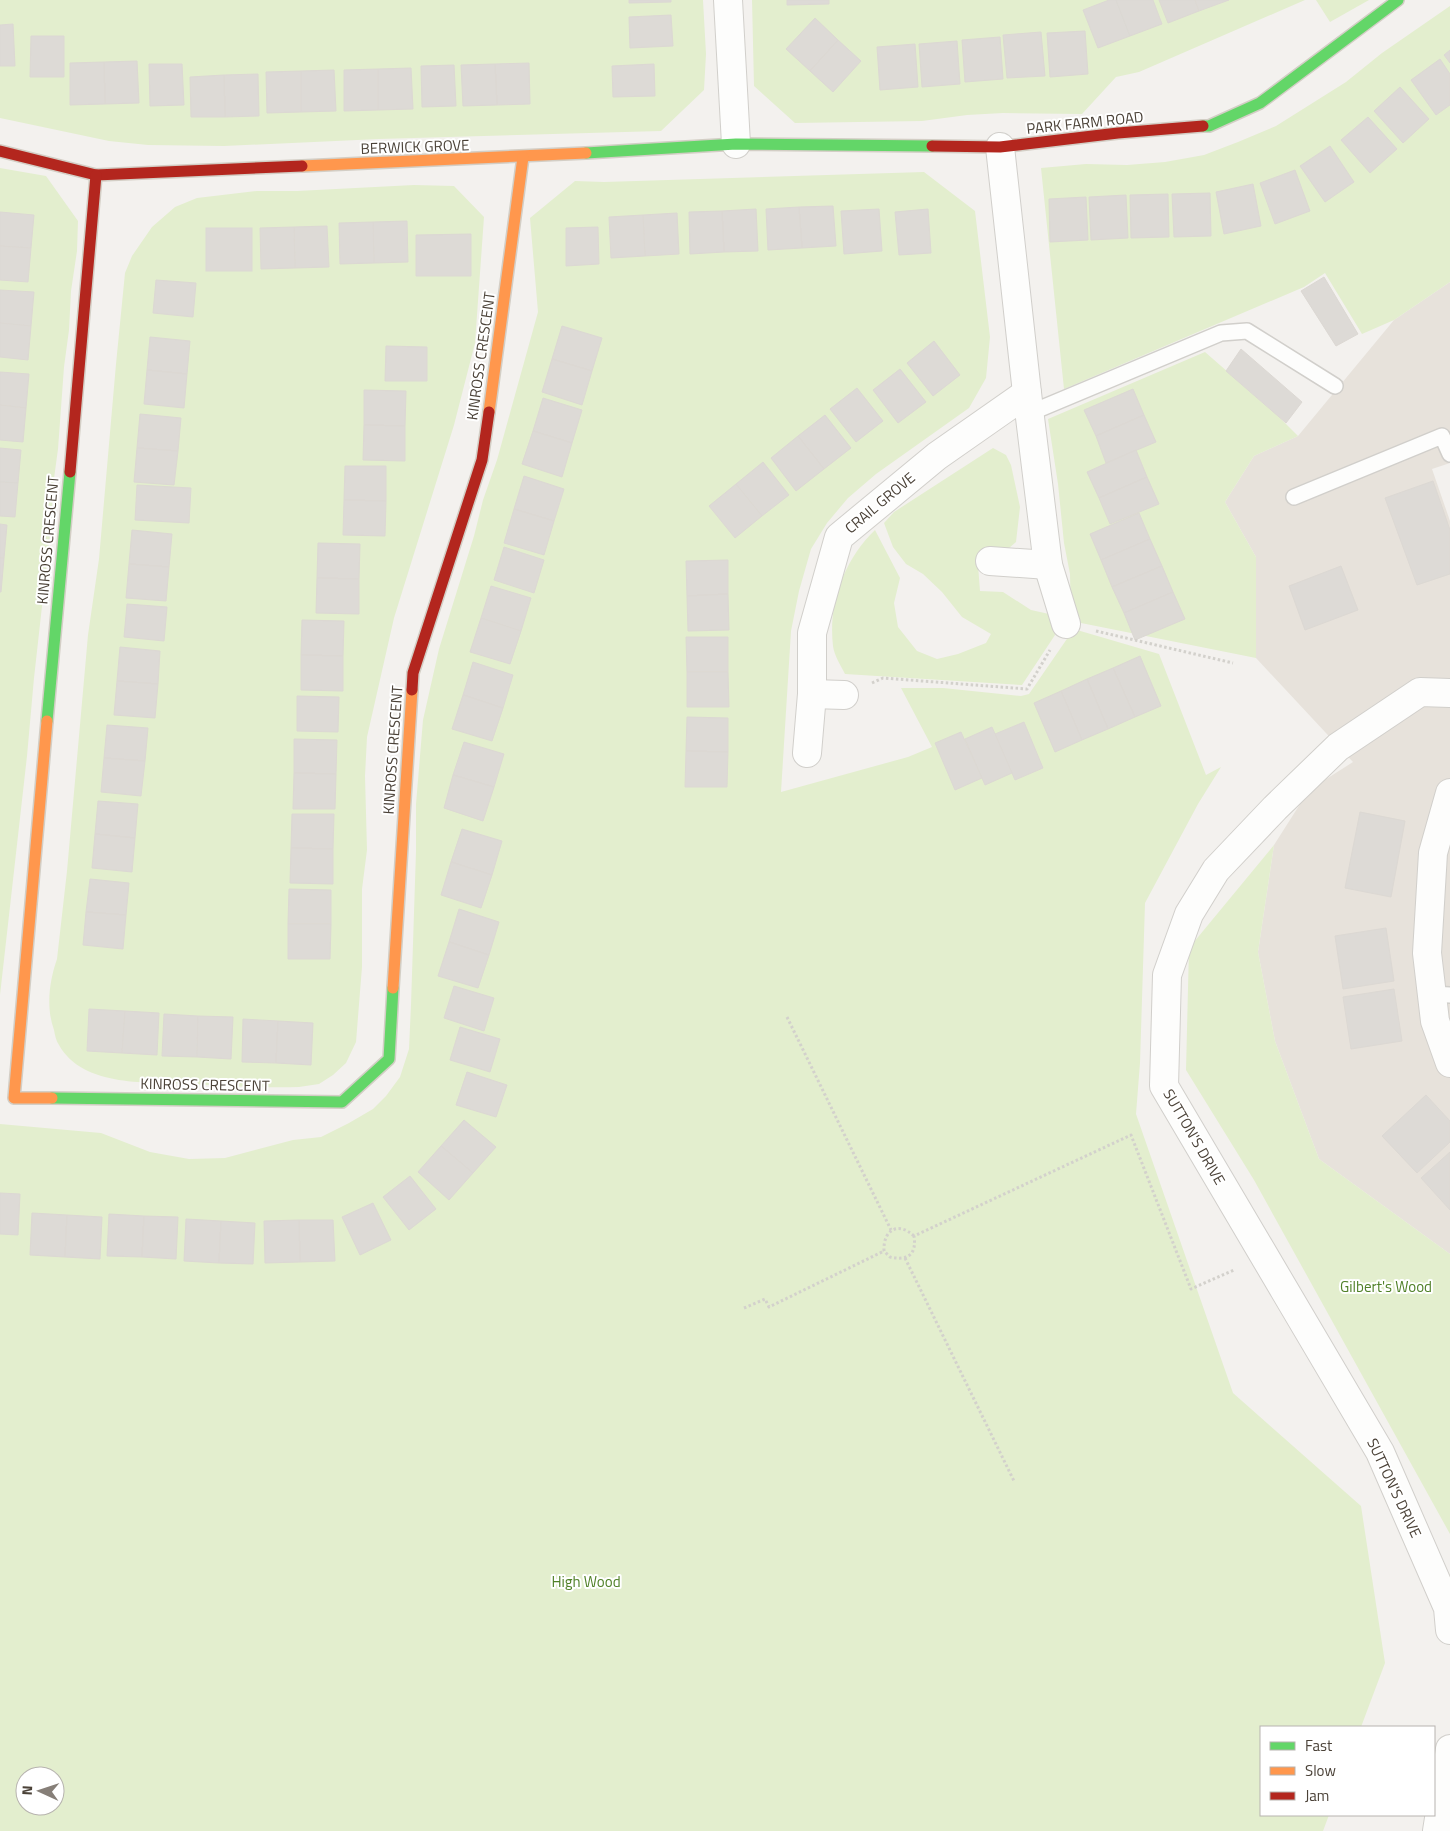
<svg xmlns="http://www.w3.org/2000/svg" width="1450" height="1831" font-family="'Titillium Web',sans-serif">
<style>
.residential{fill:#e7e2db}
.green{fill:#e3eece;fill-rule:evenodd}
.building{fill:#dddad6;stroke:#dcd8d3}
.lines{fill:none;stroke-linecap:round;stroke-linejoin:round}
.lane-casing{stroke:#d1cfcb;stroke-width:18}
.street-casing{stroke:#d1cfcb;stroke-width:30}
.fast-casing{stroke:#d3cec5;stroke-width:14}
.slow-casing{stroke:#d3cec5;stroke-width:14}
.jam-casing{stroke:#d3cec5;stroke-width:14}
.path{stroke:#d3d1cc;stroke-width:3;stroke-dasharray:2.5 2.5;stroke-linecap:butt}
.lane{stroke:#fdfdfc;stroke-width:15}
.street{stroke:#fdfdfc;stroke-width:28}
.fast{stroke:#63d668;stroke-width:11}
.slow{stroke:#ff974d;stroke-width:11}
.jam{stroke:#b3261e;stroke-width:11}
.labels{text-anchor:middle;stroke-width:4;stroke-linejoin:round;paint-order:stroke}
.street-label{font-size:15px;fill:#4b4238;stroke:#fff}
.park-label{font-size:15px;fill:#508028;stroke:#fff}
</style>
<rect width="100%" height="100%" fill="#f3f1ee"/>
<path class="residential" d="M1450 282V463L1432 469 1450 521V1254L1319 1159 1275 1041 1258 952 1274 845 1309 790 1353 762 1256 658V557L1225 502 1254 456 1298 436 1394 320Z"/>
<g class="green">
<path d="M0 0H703L706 54 704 90 661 131 379 139 224 146 148 145 109 141 0 118Z"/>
<path d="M752 0H1305L1139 72 1116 77 1082 114 1003 113 967 115 922 121 795 123 754 86Z"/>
<path d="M1316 0H1369L1330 22Z"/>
<path d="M1450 6V282L1394 320 1362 334 1325 273 1304 287 1064 389 1041 168 1086 164 1127 165 1165 162 1204 155 1238 142 1276 126 1346 82 1382 53Z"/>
<path d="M0 168 46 176 78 221 77 251 71 291 69 330 64 367 58 449 53 486 51 525 34 678 27 756 0 995Z"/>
<path d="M924 172 975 211 990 337 986 378 969 408 876 474 848 498 827 523 811 549 799 591 791 631 781 792 908 757 932 747 901 688H943L1021 696 1029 694 1071 633 1077 630 1159 654 1206 775 1221 767 1198 804 1145 903 1140 1063 1136 1114 1233 1393 1361 1506 1385 1663 1361 1727H1261V1815H1329L1323 1831H0V1124L101 1133 150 1152 189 1159 225 1158 293 1140 321 1137 349 1123 373 1109 386 1096 400 1077 409 1049 411 1005 416 851V804L423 720 439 649 474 536 483 500 497 460 538 312 530 218 575 181 604 182ZM25 1776H55V1806H25Z"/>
<path d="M414 185 454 186 484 217 475 343 454 425 394 618 367 737 365 776 367 850 362 889V967L356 1042 346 1063 333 1075 319 1084 299 1087C263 1088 228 1086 192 1084 150 1082 83 1088 59 1045 56 1041 55 1035 54 1030 46 1008 49 982 57 959L67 871 88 635 99 559 116 364 125 273 132 256 152 227 175 207 197 198 257 191H297Z"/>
<path d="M1205 352 1276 414 1298 436 1254 456 1225 502 1256 557V658L1071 621 1070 574 1064 543 1058 484 1048 419Z"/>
<path d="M993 448 1006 455 1011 465 1020 507 1016 542 994 561 978 565 980 591 1003 592 1031 610 1049 614 1052 621 1055 635 1022 685 845 674C841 666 834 655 833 646 828 603 844 560 875 530L900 578 894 603 898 627 917 651 937 659 958 654 986 643 991 634 962 617 942 592 923 574 906 564 893 547 884 523 894 512Z"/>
<path d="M1274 845 1258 952 1275 1041 1319 1159 1450 1254V1534L1254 1180 1186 1070 1189 948Z"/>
</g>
<g class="building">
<path d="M629 0H671V2L629 3Z"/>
<path d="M787 0H829V4L787 5Z"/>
<path d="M1109 0H1116L1130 36 1098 48 1083 10Z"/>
<path d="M1116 0H1153L1162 24 1130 36Z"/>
<path d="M1159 0H1195L1199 11 1168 23Z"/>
<path d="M1195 0H1229L1199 11Z"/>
<path d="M671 15 673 46 630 48 629 17Z"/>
<path d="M815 18 838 40 810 71 786 49Z"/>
<path d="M13 24 15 66H0V25Z"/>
<path d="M1085 31 1088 74 1050 77 1047 33Z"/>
<path d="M1041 32 1045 76 1007 78 1003 35Z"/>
<path d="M31 36H64V77H30Z"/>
<path d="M1000 37 1003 79 965 82 962 40Z"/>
<path d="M838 40 861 61 833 92 810 71Z"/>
<path d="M957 41 960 84 922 87 919 44Z"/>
<path d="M915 44 918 87 880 90 877 47Z"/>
<path d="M1450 50V63L1444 55Z"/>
<path d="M1440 59 1450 74V105L1436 115 1411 80Z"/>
<path d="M137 61 139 103 105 104 104 62Z"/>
<path d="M104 62 105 104 70 105V63Z"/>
<path d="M529 63 530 104 497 105 495 64Z"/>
<path d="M149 64H182L184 105 150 106Z"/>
<path d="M495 64 497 105 463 106 461 65Z"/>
<path d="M654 64 655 96 613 97 612 66Z"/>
<path d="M454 65 456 106 422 107 421 66Z"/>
<path d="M411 68 413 109 378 110V69Z"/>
<path d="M378 69V110L344 111V70Z"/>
<path d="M334 70 336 111 301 112V71Z"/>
<path d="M301 71V112L267 113 266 72Z"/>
<path d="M258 74 259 116 225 117 224 75Z"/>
<path d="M224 75 225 117H191L190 77Z"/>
<path d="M1400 87 1429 119 1403 143 1374 111Z"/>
<path d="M1368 117 1397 149 1370 173 1341 140Z"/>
<path d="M1330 146 1354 182 1325 202 1300 166Z"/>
<path d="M1295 170 1310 211 1275 224 1260 183Z"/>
<path d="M1253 184 1261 226 1224 234 1216 192Z"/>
<path d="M1210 193 1211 236 1174 237 1172 194Z"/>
<path d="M1168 194 1169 237 1131 238 1130 195Z"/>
<path d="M1126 195 1128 238 1091 240 1089 197Z"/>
<path d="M1086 197 1088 240 1050 242 1049 199Z"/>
<path d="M833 206 836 246 802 248 799 207Z"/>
<path d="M799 207 802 248 768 250 766 209Z"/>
<path d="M756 209 758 251 724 252 722 211Z"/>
<path d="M879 209 882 251 844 254 841 211Z"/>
<path d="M928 209 931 253 899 255 895 212Z"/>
<path d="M722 211 724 252 690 254 689 212Z"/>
<path d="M0 212 34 215 31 248 0 246Z"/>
<path d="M677 213 679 254 645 256 643 215Z"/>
<path d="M643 215 645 256 611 258 609 217Z"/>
<path d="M407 221 408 262 374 263 373 222Z"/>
<path d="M373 222 374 263 340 264 339 223Z"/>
<path d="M327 226 329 267 295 268 294 227Z"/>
<path d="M294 227 295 268 261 269 260 228Z"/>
<path d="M598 227 599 264 566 266V228Z"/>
<rect x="206" y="228" width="46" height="43"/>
<path d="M471 234V276H416V235Z"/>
<path d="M0 246 31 248 28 282 0 280Z"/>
<path d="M1324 277 1358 334 1336 346 1301 291Z"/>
<path d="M156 280 196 283 193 317 153 313Z"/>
<path d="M0 290 34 292 31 326 0 323Z"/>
<path d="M0 323 31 326 28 360 0 357Z"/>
<path d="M562 326 602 338 592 371 552 359Z"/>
<path d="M150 337 190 341 187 374 147 370Z"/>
<path d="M934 341 960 375 933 396 907 363Z"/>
<path d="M386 346 427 347V381H385Z"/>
<path d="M1241 349 1302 402 1286 423 1226 371Z"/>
<path d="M552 359 592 371 582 405 542 392Z"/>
<path d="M900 369 926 402 898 423 873 390Z"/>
<path d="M147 370 187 374 184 408 144 404Z"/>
<path d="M0 372 29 374 26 408 0 405Z"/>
<path d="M857 388 883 421 856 442 830 409Z"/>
<path d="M1133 389 1144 415 1096 436 1084 410Z"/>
<path d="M364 390 406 391 405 426 364 425Z"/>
<path d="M543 398 582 410 572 443 533 431Z"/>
<path d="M0 405 26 408 23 442 0 440Z"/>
<path d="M140 414 181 418 178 451 137 448Z"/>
<path d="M825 415 851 448 824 469 798 436Z"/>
<path d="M1144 415 1156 442 1106 463 1096 436Z"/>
<path d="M364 425 405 426V461L363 460Z"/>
<path d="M533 431 572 443 562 477 522 464Z"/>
<path d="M798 436 824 469 796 491 771 458Z"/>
<path d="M0 448 21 450 18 483 0 482Z"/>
<path d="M137 448 178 451 174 485 134 482Z"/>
<path d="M1136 450 1147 477 1099 498 1087 472Z"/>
<path d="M763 462 789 495 762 516 736 484Z"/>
<path d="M345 466H386V501L344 500Z"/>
<path d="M524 476 564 489 554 521 514 509Z"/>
<path d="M1147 477 1159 504 1110 524 1099 498Z"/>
<path d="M1433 481 1450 530V574L1417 585 1385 498Z"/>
<path d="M0 482 18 483 15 517 0 516Z"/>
<path d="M736 484 762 516 735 538 709 506Z"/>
<path d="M137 485 191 488 189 523 135 520Z"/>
<path d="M344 500 386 501 385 536 343 535Z"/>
<path d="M514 509 554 521 544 555 504 543Z"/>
<path d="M1139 513 1150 539 1101 560 1090 534Z"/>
<path d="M0 524 7 525 4 558H0Z"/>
<path d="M132 530 172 534 169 567 129 564Z"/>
<path d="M1150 539 1162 566 1112 587 1101 560Z"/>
<path d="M318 543 360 544 359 579 317 578Z"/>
<path d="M504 547 544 560 534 593 494 580Z"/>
<path d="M0 558H4L1 592H0Z"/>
<path d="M728 560V594L687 596 686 561Z"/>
<path d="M129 564 169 567 166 601 126 598Z"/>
<path d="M1162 566 1173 592 1124 613 1112 587Z"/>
<path d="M1341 566 1358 610 1305 630 1289 586Z"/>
<path d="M317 578 359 579V614L316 613Z"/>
<path d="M491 586 531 598 521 631 481 618Z"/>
<path d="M1173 592 1185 619 1135 640 1124 613Z"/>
<path d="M728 594 729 630 688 631 687 596Z"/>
<path d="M127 604 167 607 164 641 124 637Z"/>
<path d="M481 618 521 631 510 664 470 652Z"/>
<path d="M302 620 344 621 343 656 301 655Z"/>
<path d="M686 637H728V672H687Z"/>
<path d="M120 647 160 651 158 684 117 681Z"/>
<path d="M301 655 343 656V691L301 690Z"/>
<path d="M1140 656 1161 706 1135 717 1113 668Z"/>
<path d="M473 662 513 675 503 708 463 695Z"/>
<path d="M1113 668 1135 717 1108 729 1087 679Z"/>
<path d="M687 672H728L729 707H687Z"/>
<path d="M1087 679 1108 729 1082 740 1061 691Z"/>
<path d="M117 681 158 684 155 718 114 715Z"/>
<path d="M1061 691 1082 740 1055 752 1034 703Z"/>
<path d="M463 695 503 708 492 741 452 729Z"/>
<path d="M297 696 339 697 338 732 297 731Z"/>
<path d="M687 717 728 718V752L686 751Z"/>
<path d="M1024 722 1043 768 1015 780 995 734Z"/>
<path d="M107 725 148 728 145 761 104 758Z"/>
<path d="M992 727 1012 773 985 785 965 739Z"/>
<path d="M961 732 982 778 955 790 935 743Z"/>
<path d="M294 739 337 740 336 774 294 773Z"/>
<path d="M464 742 504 754 494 787 453 775Z"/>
<path d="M686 751 728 752 727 787H685Z"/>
<path d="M104 758 145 761 141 796 101 792Z"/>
<path d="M294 773 336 774 335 809H293Z"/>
<path d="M453 775 494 787 483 821 444 808Z"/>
<path d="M98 801 138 804 135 838 95 834Z"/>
<path d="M1360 812 1405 821 1391 897 1345 888Z"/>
<path d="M292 814H334L333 849 291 848Z"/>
<path d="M462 829 502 841 492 875 451 862Z"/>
<path d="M95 834 135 838 132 872 92 868Z"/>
<path d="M291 848 333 849V884L290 883Z"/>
<path d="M451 862 492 875 481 908 441 895Z"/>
<path d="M90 879 129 883 126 915 86 912Z"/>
<path d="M289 889 331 890V924H288Z"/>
<path d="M459 909 499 922 489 955 449 942Z"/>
<path d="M86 912 126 915 123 949 83 945Z"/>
<path d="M288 924H331L330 959H288Z"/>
<path d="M1386 928 1394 981 1343 989 1335 936Z"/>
<path d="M449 942 489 955 478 988 438 976Z"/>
<path d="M454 986 494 998 484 1031 444 1018Z"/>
<path d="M1394 989 1402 1041 1351 1049 1343 997Z"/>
<path d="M89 1009 125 1011 122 1053 87 1051Z"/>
<path d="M125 1011 159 1013 157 1055 122 1053Z"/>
<path d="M164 1014 198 1016 197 1057 162 1056Z"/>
<path d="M198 1016 233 1017 231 1059 197 1057Z"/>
<path d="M243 1019 278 1021 276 1063 242 1062Z"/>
<path d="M278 1021 313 1023 311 1065 276 1063Z"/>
<path d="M460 1027 500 1039 490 1072 450 1060Z"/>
<path d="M467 1072 507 1085 496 1117 456 1105Z"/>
<path d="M1426 1095 1450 1121V1142L1417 1173 1382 1136Z"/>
<path d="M464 1120 496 1147 473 1173 441 1146Z"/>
<path d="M441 1146 473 1173 449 1200 418 1172Z"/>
<path d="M1450 1152V1210L1421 1178Z"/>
<path d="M410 1176 436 1209 409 1230 383 1197Z"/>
<path d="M0 1193 20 1194 18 1235 0 1234Z"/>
<path d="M373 1203 391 1240 360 1255 342 1217Z"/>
<path d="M32 1213 67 1215 65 1257 30 1255Z"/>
<path d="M109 1214 144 1216 142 1257 107 1256Z"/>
<path d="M67 1215 102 1217 100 1259 65 1257Z"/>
<path d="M144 1216 178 1217 176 1259 142 1257Z"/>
<path d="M186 1219 221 1221 219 1263 184 1261Z"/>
<path d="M299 1220H333L335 1261 300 1262Z"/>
<path d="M299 1220 300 1262 265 1263 264 1221Z"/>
<path d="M221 1221 255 1223 253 1264 219 1263Z"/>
</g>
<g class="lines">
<defs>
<g id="lane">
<path d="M1030 413 1221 333 1247 331 1335 386"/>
<path d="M1294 497 1442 436 1450 454"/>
<path d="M1432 994 1450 995"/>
</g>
<g id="street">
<path d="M728 0 736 144"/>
<path d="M1000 147 1027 393 1048 565 1066 624"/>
<path d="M990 561 1048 565"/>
<path d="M1450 693 1420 692 1338 747 1275 808 1216 870 1189 914 1167 975 1164 1086 1380 1452 1448 1608 1450 1630"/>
<path d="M812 694 844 695"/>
<path d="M807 753 812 694V633L839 537 937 456 1027 393"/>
<path d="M1450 793 1433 853 1427 953 1435 1021 1450 1063"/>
<path d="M1437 1831 1450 1749"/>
</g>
<g id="fast">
<path d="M1203 126H1209L1260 103 1398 0"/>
<path d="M586 153 736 144 932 146"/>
<path d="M47 721 70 472"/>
<path d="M52 1098 342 1102 389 1059 393 988"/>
</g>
<g id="slow">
<path d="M302 166 586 153"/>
<path d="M489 412 523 157"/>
<path d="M47 721 14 1098H52"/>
<path d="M393 988 412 690"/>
</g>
<g id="jam">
<path d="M932 146 1000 147 1118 133 1203 126"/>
<path d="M0 151 96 175 302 166"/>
<path d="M70 472 96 175"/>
<path d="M412 690 413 673 482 460 489 412"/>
</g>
</defs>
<use href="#lane" class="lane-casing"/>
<use href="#street" class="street-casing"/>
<use href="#fast" class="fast-casing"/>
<use href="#slow" class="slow-casing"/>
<use href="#jam" class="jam-casing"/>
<g class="path">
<path d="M1096 631 1233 663"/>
<path d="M872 683 883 678 1027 689 1050 650"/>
<path d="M787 1017 891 1230"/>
<path d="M914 1236C898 1221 883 1230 884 1251L890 1257C907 1261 917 1255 914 1236L1131 1135 1191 1289 1234 1270"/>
<path d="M905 1258 1014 1481"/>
<path d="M744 1308 765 1299 769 1307 884 1251"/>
</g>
<use href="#lane" class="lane"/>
<use href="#street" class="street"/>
<use href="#fast" class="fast"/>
<use href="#slow" class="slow"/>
<use href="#jam" class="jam"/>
</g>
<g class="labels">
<g class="street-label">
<text transform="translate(1085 123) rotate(-6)" y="5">PARK FARM ROAD</text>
<text transform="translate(415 147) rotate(-2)" y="5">BERWICK GROVE</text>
<text transform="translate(481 356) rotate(-82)" y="5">KINROSS CRESCENT</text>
<text transform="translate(880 503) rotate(-40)" y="5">CRAIL GROVE</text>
<text transform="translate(48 540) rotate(-85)" y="5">KINROSS CRESCENT</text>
<text transform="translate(393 750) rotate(-86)" y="5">KINROSS CRESCENT</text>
<text transform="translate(205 1085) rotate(1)" y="5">KINROSS CRESCENT</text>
<text transform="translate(1194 1137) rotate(60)" y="5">SUTTON'S DRIVE</text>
<text transform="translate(1394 1488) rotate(65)" y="5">SUTTON'S DRIVE</text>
</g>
<g class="park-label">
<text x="1386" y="1292">Gilbert's Wood</text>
<text x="586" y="1587">High Wood</text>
</g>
</g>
<rect x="1260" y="1726" width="175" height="90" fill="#ffffff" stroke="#b7b3af"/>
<rect x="1270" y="1742" width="25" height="8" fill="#63d668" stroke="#b7b3af"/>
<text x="1305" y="1751" font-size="15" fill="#4b4238">Fast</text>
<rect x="1270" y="1767" width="25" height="8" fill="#ff974d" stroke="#b7b3af"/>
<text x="1305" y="1776" font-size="15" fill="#4b4238">Slow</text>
<rect x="1270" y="1792" width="25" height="8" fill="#b3261e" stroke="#b7b3af"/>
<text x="1305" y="1801" font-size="15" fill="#4b4238">Jam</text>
<g transform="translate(40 1791) rotate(273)"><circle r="24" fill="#ffffff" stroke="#b7b3af"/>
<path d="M0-4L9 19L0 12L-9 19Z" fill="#867f78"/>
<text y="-8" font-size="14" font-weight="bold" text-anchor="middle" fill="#4b4238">N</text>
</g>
</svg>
